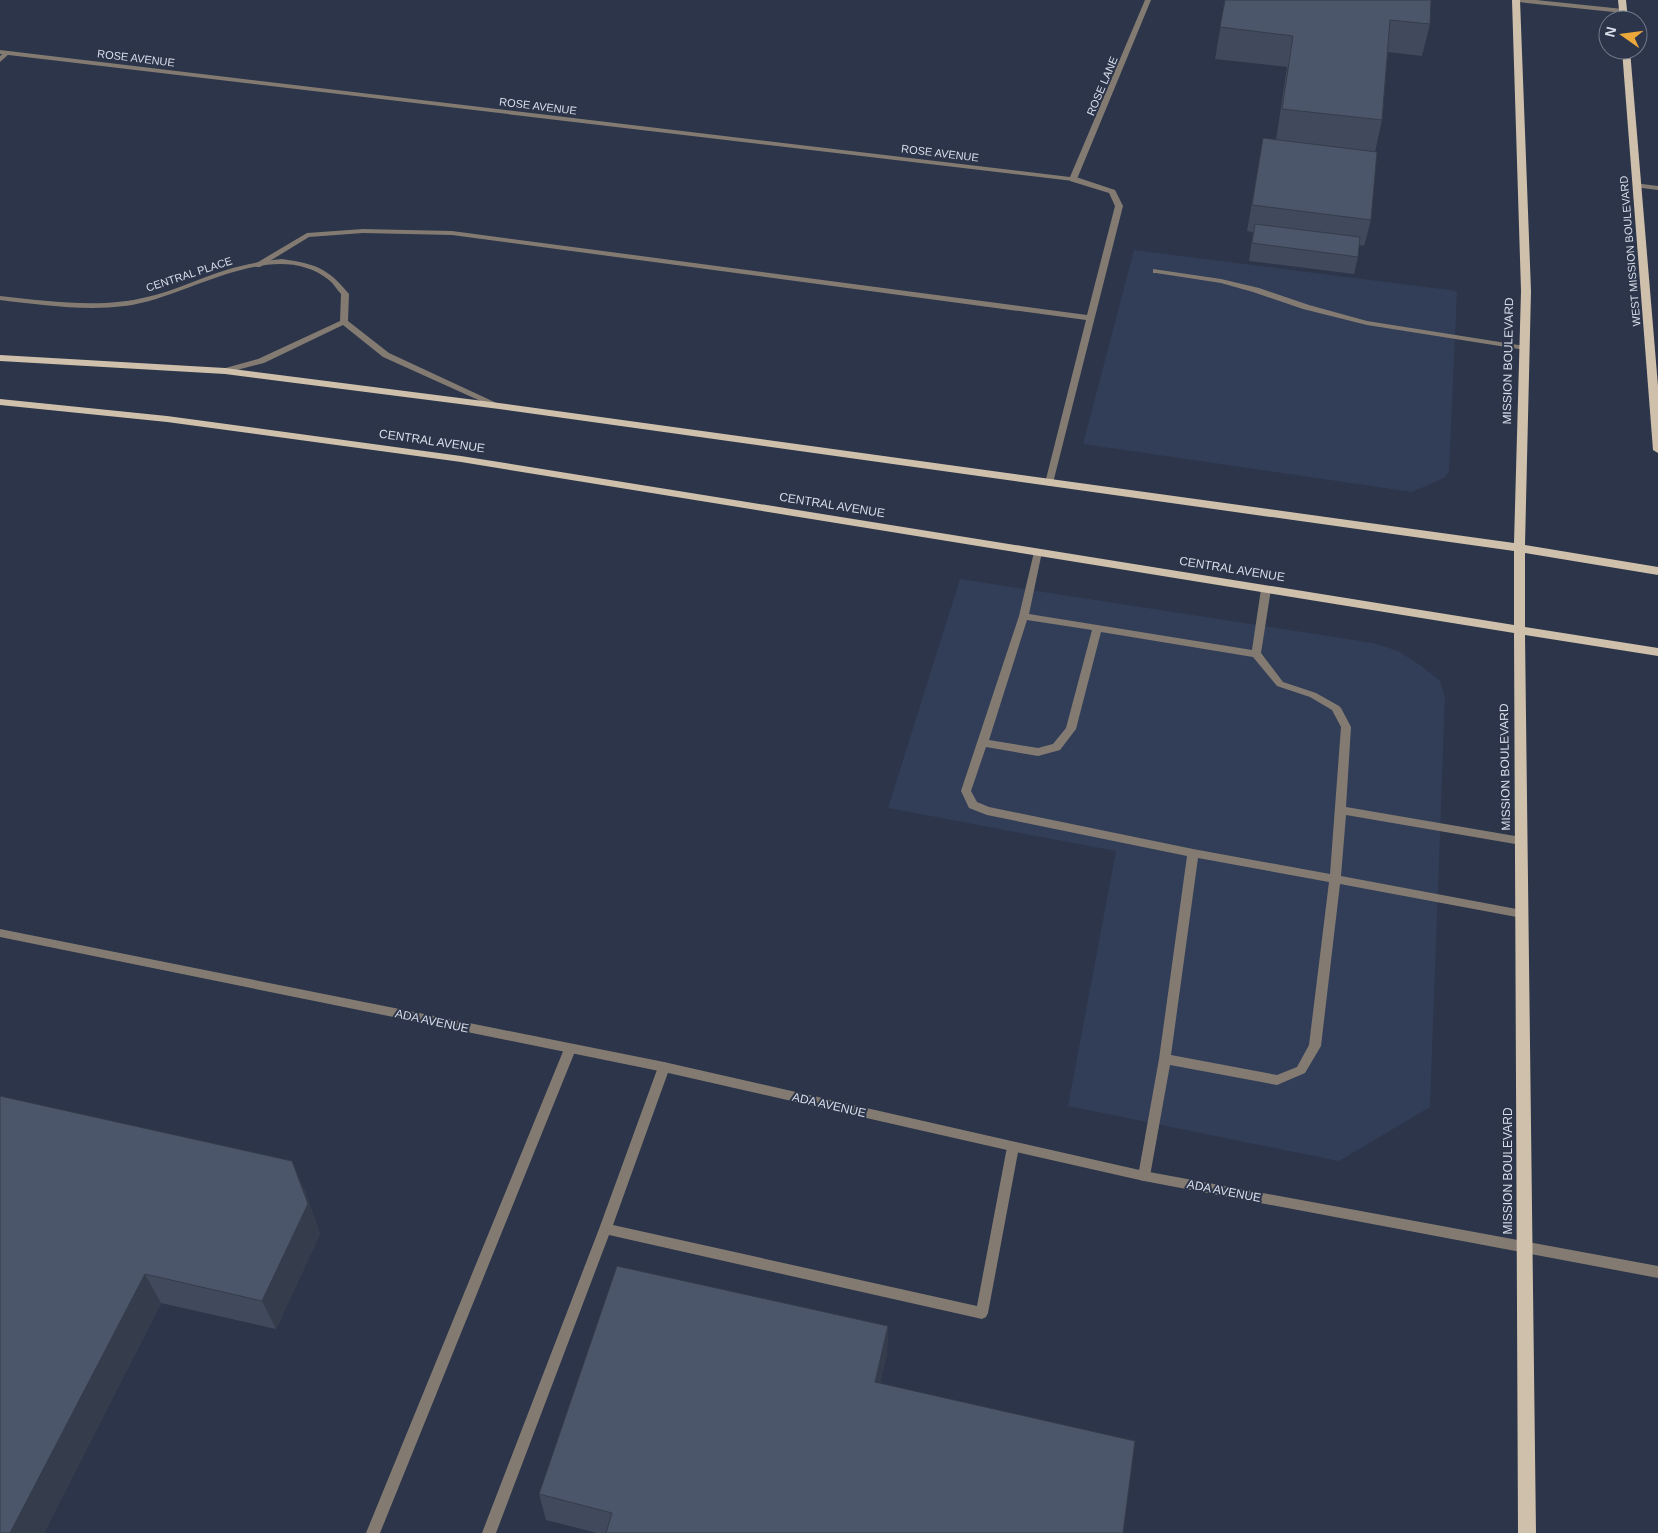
<svg xmlns="http://www.w3.org/2000/svg" width="1658" height="1533" font-family="Helvetica,sans-serif">
<style>
.built{fill:#323e58}
.lines{fill:none;stroke-linecap:round;stroke-linejoin:round}
.service{fill:#837b72;fill-rule:evenodd}
.minor{fill:#837b72;fill-rule:evenodd}
.primary{fill:#cfc0ac;fill-rule:evenodd}
.wall{fill:#414a5c}
.shaded-wall{fill:#353c4b}
.building{fill:#4c566b;stroke:#353c4b}
.labels{text-anchor:middle;stroke-width:4;stroke-linejoin:round;paint-order:stroke}
.far-street-label{font-size:11px;fill:#d8deeb;stroke:#2c3549}
.street-label{font-size:12px;fill:#d8deeb;stroke:#2c3549}
</style>
<rect width="100%" height="100%" fill="#2c3549"/>
<g class="built">
<path d="M1134 250 1457 291 1449 471 1444 478 1412 492 1083 444Z"/>
<path d="M960 579 1373 643 1398 651 1420 665 1440 681 1445 697 1430 1107 1339 1161 1068 1106 1116 851 888 808Z"/>
</g>
<g class="lines">
<g class="service">
<path d="M5 52 10 53 0 62V56Z"/>
<path d="M1070 177H1076L1115 190 1123 206 1053 483 1049 486 1045 483 1086 320 452 235 363 233 309 237 260 267H257L253 265 307 233 363 229 452 231 1087 315 1115 206 1109 193 1070 181Z"/>
<path d="M1634 183 1658 186V190L1634 187Z"/>
<path d="M1153 269 1221 279 1259 288 1309 305 1367 321 1525 346 1529 348 1525 350 1367 325 1303 309 1253 292 1221 283 1156 273H1153Z"/>
<path d="M1038 549 1042 552 1029 614 1252 650 1261 589 1266 586 1269 587 1271 589 1261 653 1283 682 1316 693 1339 706 1341 708 1351 727 1346 807 1521 837 1525 838 1526 841 1525 844 1521 845 1346 815 1341 876 1522 910 1526 911 1527 914 1526 917 1522 918 1340 884 1321 1046 1305 1073 1277 1085 1170 1065 1150 1176 1148 1180 1144 1181 1140 1180 1138 1176 1159 1059 1187 856 987 815 969 808 961 791 1019 616 1034 552ZM1027 620 1092 630 1066 728 1053 744 1038 748 989 740ZM1101 632 1253 657 1277 686 1310 697 1332 710 1341 727 1330 874 1193 849 989 807 977 802 971 791 986 747 1038 756 1060 750 1076 729ZM1198 858 1329 882 1309 1045 1297 1067 1277 1075 1171 1055Z"/>
<path d="M570 1044 574 1046 576 1049 380 1533H366L564 1049 566 1046Z"/>
<path d="M664 1062 668 1064 670 1067 613 1225 977 1306 1007 1147 1009 1143 1013 1142 1017 1143 1019 1147 988 1313 986 1317 982 1319 609 1235 496 1533H482L599 1229 658 1067 660 1064Z"/>
</g>
<g class="minor">
<path d="M1145 0H1151L1077 179 1073 181 0 54V50L1070 177Z"/>
<path d="M1515 0H1536L1623 9 1626 11 1623 13 1518 2Z"/>
<path d="M282 259C315 264 327 267 349 294L348 321 389 353 503 406 502 408H496L383 357 343 325 264 363 225 373H222V369L258 359 340 321 341 294C337 290 334 284 329 280 272 235 186 299 125 306 84 311 41 305 0 300V296C48 301 100 309 147 297 174 291 200 278 226 270 245 264 263 261 282 259Z"/>
<path d="M0 929 664 1062 1144 1171 1658 1266V1278L1144 1181 664 1072 0 937Z"/>
</g>
<g class="primary">
<path d="M1512 0H1520L1531 291 1525 545 1658 567V575L1525 553V627L1658 648V656L1525 635 1536 1533H1518L1514 633 461 462 167 422 0 405V399L167 416 461 456 1514 625V551L499 409 225 374 0 361V355L225 368 499 403 1514 543 1521 291Z"/>
<path d="M1618 0H1626L1628 20H1620Z"/>
<path d="M1622 50H1630L1658 386V453L1653 450Z"/>
</g>
</g>
<g class="wall">
<path d="M1225 0 1430 24 1422 56 1388 52 1382 120 1375 152 1371 220 1364 246 1359 245 1358 257 1354 274 1249 261 1253 232 1247 231 1263 138 1276 140 1287 67 1215 59Z"/>
<path d="M0 1096 305 1191 320 1234 276 1329 161 1303 44 1533H0Z"/>
<path d="M888 1326 887 1354 880 1383 1123 1533H597L546 1520 539 1494Z"/>
</g>
<g class="shaded-wall">
<path d="M292 1161 305 1191 320 1234 276 1329 262 1301Z"/>
<path d="M145 1274 161 1303 44 1533H10Z"/>
<path d="M888 1326 887 1354 874 1409 875 1382Z"/>
</g>
<g class="building">
<path d="M1225 0H1431L1430 24 1390 20 1382 120 1282 109 1293 36 1220 27Z"/>
<path d="M1263 138 1377 152 1371 220 1252 205Z"/>
<path d="M1255 224 1360 237 1358 257 1252 243Z"/>
<path d="M0 1096 292 1161 308 1204 262 1301 145 1274 10 1533H0Z"/>
<path d="M617 1266 888 1326 875 1382 1135 1441 1123 1533H606L612 1513 539 1494Z"/>
</g>
<g class="labels">
<g class="far-street-label">
<text transform="translate(136 58) rotate(7)" y="4">ROSE AVENUE</text>
<text transform="translate(1102 86) rotate(-67)" y="4">ROSE LANE</text>
<text transform="translate(538 106) rotate(7)" y="4">ROSE AVENUE</text>
<text transform="translate(940 153) rotate(7)" y="4">ROSE AVENUE</text>
<text transform="translate(1630 251) rotate(-95)" y="4">WEST MISSION BOULEVARD</text>
<text transform="translate(189 274) rotate(-18)" y="4">CENTRAL PLACE</text>
</g>
<g class="street-label">
<text transform="translate(1508 361) rotate(-89)" y="4">MISSION BOULEVARD</text>
<text transform="translate(432 441) rotate(8)" y="4">CENTRAL AVENUE</text>
<text transform="translate(832 505) rotate(9)" y="4">CENTRAL AVENUE</text>
<text transform="translate(1232 569) rotate(9)" y="4">CENTRAL AVENUE</text>
<text transform="translate(1505 767) rotate(-91)" y="4">MISSION BOULEVARD</text>
<text transform="translate(432 1021) rotate(12)" y="4">ADA AVENUE</text>
<text transform="translate(829 1105) rotate(13)" y="4">ADA AVENUE</text>
<text transform="translate(1508 1171) rotate(-90)" y="4">MISSION BOULEVARD</text>
<text transform="translate(1224 1191) rotate(11)" y="4">ADA AVENUE</text>
</g>
</g>
<g transform="translate(1623 35) rotate(284)"><circle r="24" fill="#2c3549" stroke="#71798a"/>
<path d="M0-4L9 19L0 12L-9 19Z" fill="#eda83b"/>
<text y="-8" font-size="14" font-weight="bold" text-anchor="middle" fill="#d8deeb">N</text>
</g>
</svg>
